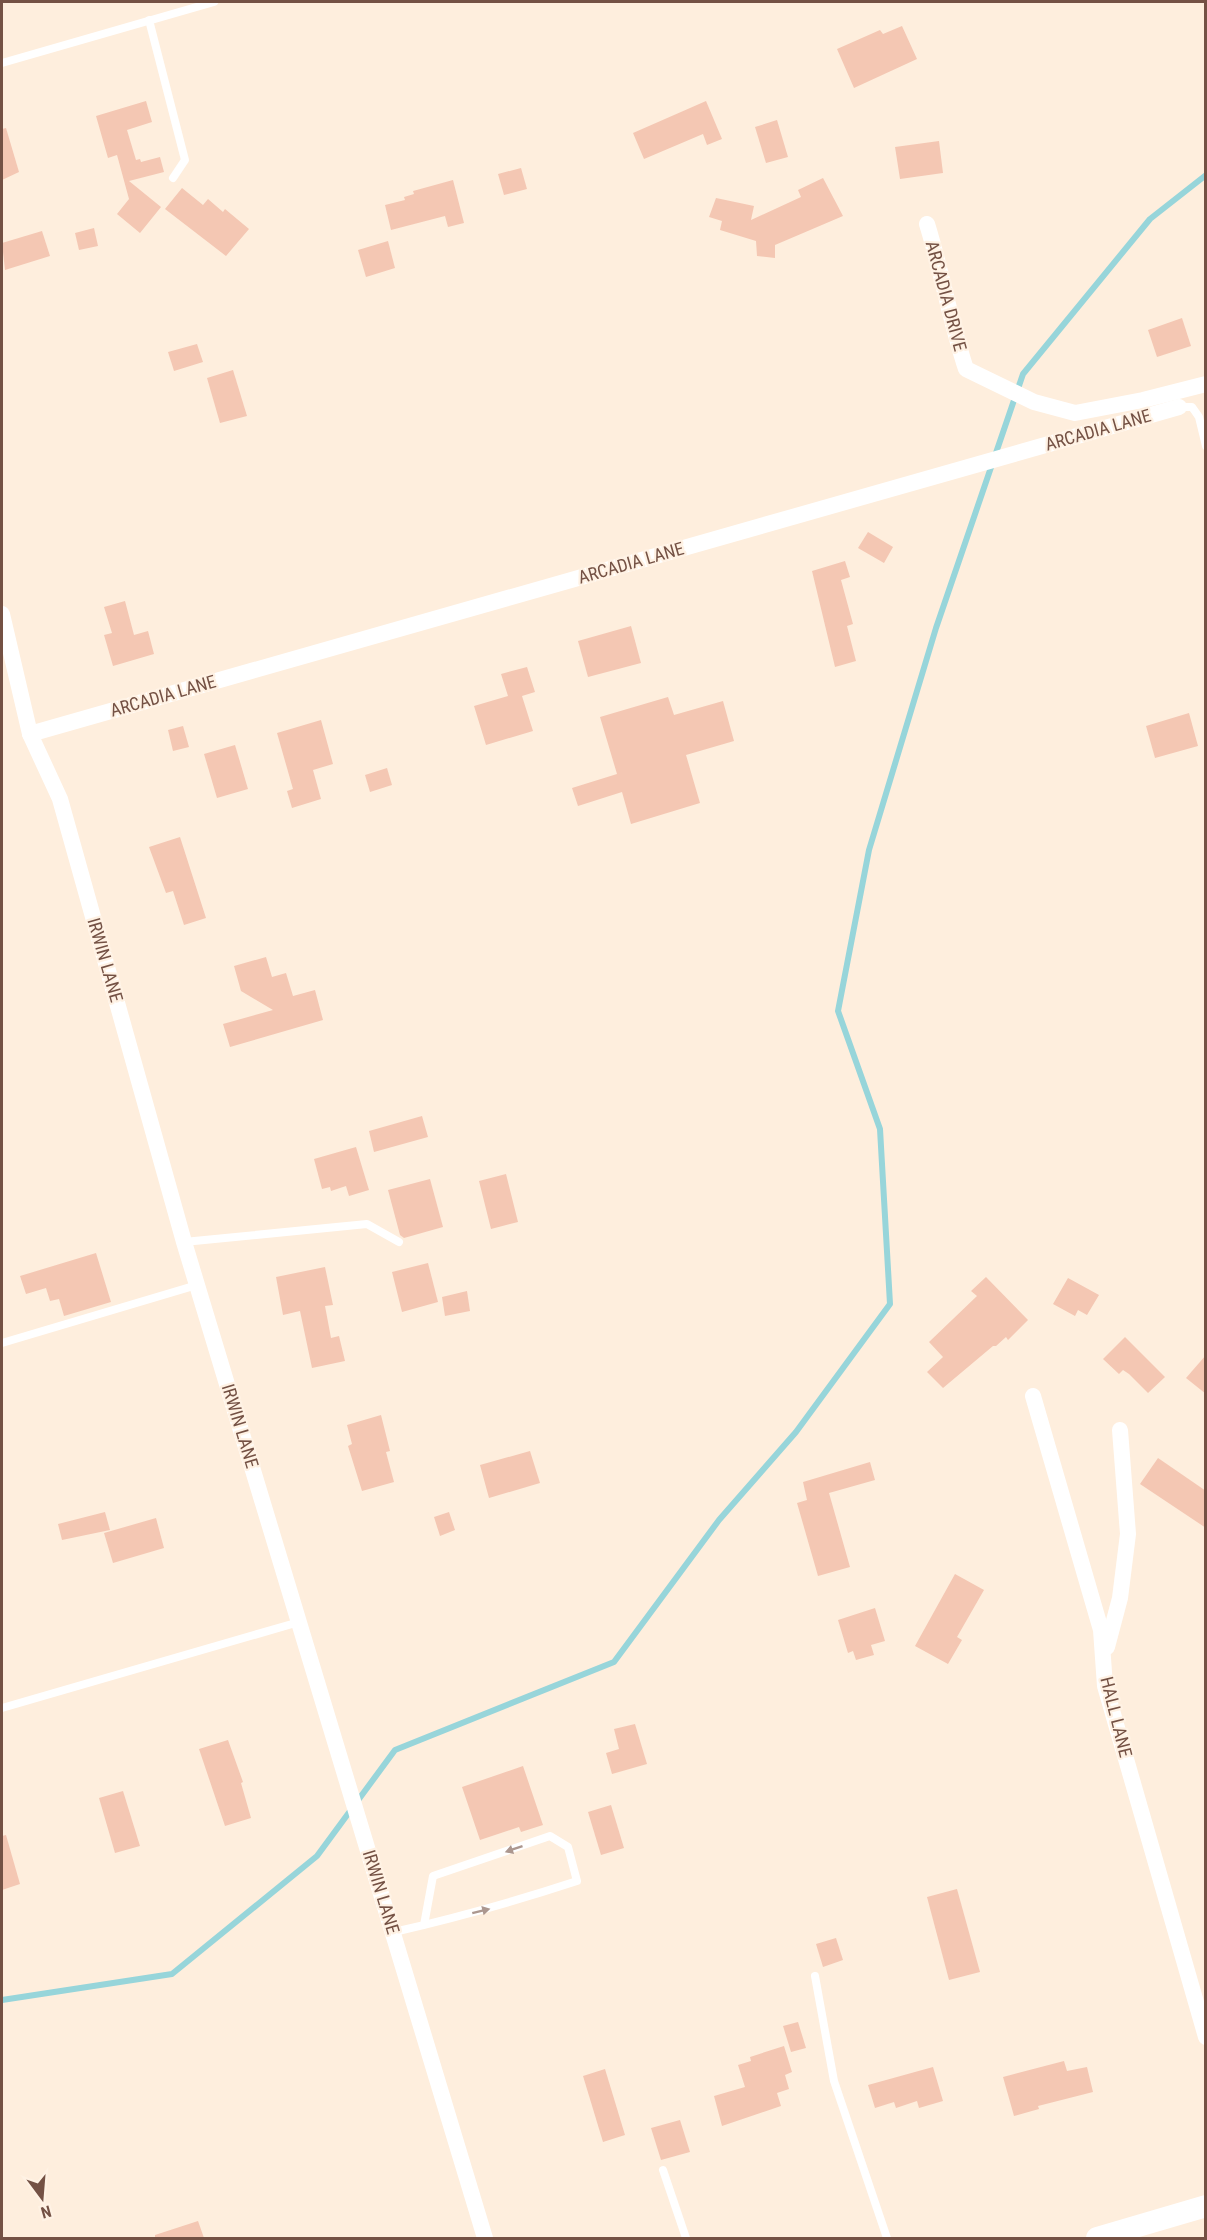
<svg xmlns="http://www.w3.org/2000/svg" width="1207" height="2240" font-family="'Roboto Condensed',sans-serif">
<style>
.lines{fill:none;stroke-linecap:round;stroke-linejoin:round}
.stream{stroke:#97d5da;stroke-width:6}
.building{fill:#f4c7b3}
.lane{stroke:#fff;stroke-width:8}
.street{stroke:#fff;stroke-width:16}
.secondary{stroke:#fff;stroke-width:22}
.oneway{fill:#ac978f}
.labels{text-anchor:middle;stroke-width:4.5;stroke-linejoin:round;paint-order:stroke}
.street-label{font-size:18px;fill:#745144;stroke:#fff2e4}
</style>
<rect width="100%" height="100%" fill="#feeedd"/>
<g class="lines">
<path class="stream" d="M2 2000 172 1974 317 1856 395 1750 614 1662 719 1520 796 1432 890 1304 880 1129 838 1011 869 850 936 628 1023 374 1150 219 1206 175"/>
</g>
<g class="building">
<path d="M902 26 917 59 854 88 837 49 880 30 883 34Z"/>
<path d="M146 101 152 122 127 130 136 160 140 159 141 162 160 157 164 172 129 181 161 207 140 233 117 214 129 199 117 155 108 158 96 116Z"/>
<path d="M706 101 722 139 707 145 703 134 644 159 633 133Z"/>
<path d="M777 120 788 157 766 163 755 127Z"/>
<path d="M6 128 19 172 2 180V129Z"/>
<path d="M939 141 943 173 900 179 895 147Z"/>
<path d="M521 168 527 189 504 195 498 174Z"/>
<path d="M823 178 843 216 775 245V258L757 256 756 241 720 230 722 221 709 217 716 198 754 206 751 220 801 197 798 190Z"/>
<path d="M453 180 464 223 448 227 445 216 391 230 385 205 405 200 404 197 414 194 413 191Z"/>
<path d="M182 188 203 205 208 199 223 212 225 209 249 229 226 256 165 209Z"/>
<path d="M94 228 98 246 79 250 75 233Z"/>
<path d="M42 231 50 256 5 270 2 243Z"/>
<path d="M388 241 395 268 366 277 358 250Z"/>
<path d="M1182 318 1191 346 1157 357 1148 330Z"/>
<path d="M197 344 203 362 174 371 168 352Z"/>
<path d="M233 370 247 416 220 423 207 378Z"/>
<path d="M868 532 893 547 884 563 858 548Z"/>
<path d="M845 561 850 577 841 580 853 624 847 626 856 661 835 667 812 571Z"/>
<path d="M125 601 134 635 148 631 154 654 113 666 104 635 112 633 104 607Z"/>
<path d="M631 626 641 663 588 677 578 641Z"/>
<path d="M527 667 535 692 522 696 533 731 486 745 474 706 508 696 501 674Z"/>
<path d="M668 697 674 715 723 701 734 741 686 755 700 803 631 824 622 792 578 806 572 788 617 774 600 717Z"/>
<path d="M1189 713 1198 746 1155 758 1146 726Z"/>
<path d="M321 720 333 764 313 770 321 799 292 808 287 791 293 789 277 733Z"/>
<path d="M183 726 189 747 173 751 168 730Z"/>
<path d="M235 745 248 789 217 798 204 754Z"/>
<path d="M387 768 392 785 370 792 365 775Z"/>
<path d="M180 837 206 918 184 925 173 891 166 893 149 847Z"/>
<path d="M266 957 272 977 286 973 293 996 315 990 323 1020 230 1047 223 1024 273 1010 241 991 234 966Z"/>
<path d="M422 1116 428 1137 374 1152 369 1131Z"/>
<path d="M356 1147 369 1190 349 1196 346 1186 331 1191 330 1187 322 1189 314 1159Z"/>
<path d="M506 1174 518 1222 491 1229 479 1181Z"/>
<path d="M430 1179 443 1227 404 1238 400 1235 388 1190Z"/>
<path d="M96 1253 111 1302 64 1316 59 1299 50 1301 46 1288 26 1294 20 1276Z"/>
<path d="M428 1263 438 1302 402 1312 392 1272Z"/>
<path d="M325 1267 333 1305 325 1306 331 1338 339 1336 345 1361 312 1368 300 1311 283 1315 276 1277Z"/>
<path d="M986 1277 1028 1320 1008 1340 1006 1337 996 1346H993L943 1388 927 1372 943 1357 929 1342 977 1296 971 1291Z"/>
<path d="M1068 1278 1099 1295 1087 1315 1078 1310 1075 1316 1053 1304Z"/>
<path d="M467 1291 470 1311 445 1316 442 1297Z"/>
<path d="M1125 1337 1165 1377 1148 1393 1129 1374 1123 1370 1119 1374 1103 1359Z"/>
<path d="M1206 1355V1394L1186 1378Z"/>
<path d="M381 1415 390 1451 386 1452 394 1482 362 1491 348 1446 352 1444 347 1425Z"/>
<path d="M530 1451 540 1483 489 1498 480 1465Z"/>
<path d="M1158 1458 1206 1491V1528L1140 1484Z"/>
<path d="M870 1462 875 1480 829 1493 850 1567 818 1576 797 1503 807 1500 803 1482Z"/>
<path d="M105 1512 110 1530 62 1540 58 1524Z"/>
<path d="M449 1512 455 1530 440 1536 434 1517Z"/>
<path d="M156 1518 164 1548 113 1563 104 1533Z"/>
<path d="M955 1574 984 1590 957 1637 962 1640 948 1664 915 1646Z"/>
<path d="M875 1608 885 1641 871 1645 874 1655 856 1660 853 1651 848 1653 838 1620Z"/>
<path d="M635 1724 647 1764 612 1774 606 1753 619 1749 614 1729Z"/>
<path d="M228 1740 243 1782 241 1783 251 1818 225 1826 199 1749Z"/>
<path d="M523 1766 543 1825 521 1832 519 1827 480 1840 462 1787Z"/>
<path d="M123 1791 140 1846 115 1853 99 1798Z"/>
<path d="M611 1805 624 1848 601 1855 588 1812Z"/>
<path d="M6 1835 20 1884 2 1890V1836Z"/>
<path d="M957 1889 980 1972 949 1980 927 1897Z"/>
<path d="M836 1938 843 1960 823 1967 816 1944Z"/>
<path d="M798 2022 806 2048 791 2052 783 2026Z"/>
<path d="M784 2046 792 2072 785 2075 789 2089 777 2093 781 2106 722 2126 714 2096 745 2087 738 2065 751 2061 750 2057Z"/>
<path d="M1064 2061 1067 2071 1087 2067 1093 2092 1038 2106 1039 2109 1014 2116 1003 2077Z"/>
<path d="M933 2067 943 2101 919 2108 917 2101 896 2108 894 2102 875 2108 868 2085Z"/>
<path d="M605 2069 625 2135 603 2142 583 2076Z"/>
<path d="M680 2120 690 2152 661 2160 651 2128Z"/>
<path d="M198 2221 204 2238H155V2235Z"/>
</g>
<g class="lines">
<g class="lane">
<path d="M149 20 185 160 173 178"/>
<path d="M2 63 214 2"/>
<path d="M1179 407H1192L1199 417 1206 446"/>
<path d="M184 1242 367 1224 399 1242"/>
<path d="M2 1343 197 1285"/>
<path d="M2 1708 299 1622"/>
<path d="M394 1932C456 1918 516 1901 577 1881L568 1847 550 1836 433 1876 424 1925"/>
<path d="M815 1976 834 2081 887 2238"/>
<path d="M663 2170 686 2238"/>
</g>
<g class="street">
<path d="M927 224C942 272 950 321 966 369L1034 402 1075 413 1143 400 1206 384"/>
<path d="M2 614 30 734 60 799 184 1242 485 2238"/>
<path d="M30 734 1179 407"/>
<path d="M1033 1396 1101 1630 1105 1686 1206 2037"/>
<path d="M1107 1647 1120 1598 1128 1534 1120 1430"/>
</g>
<path class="secondary" d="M1097 2238 1206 2206"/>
</g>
<defs><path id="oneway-solid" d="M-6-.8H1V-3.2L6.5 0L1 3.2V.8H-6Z" transform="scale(1.5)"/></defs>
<g class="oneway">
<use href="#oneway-solid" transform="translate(514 1849) rotate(161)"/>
<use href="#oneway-solid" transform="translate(481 1911) rotate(-14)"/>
</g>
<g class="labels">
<g class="street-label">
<text transform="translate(946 296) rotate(75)" y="6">ARCADIA DRIVE</text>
<text transform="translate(1098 430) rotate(-16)" y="6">ARCADIA LANE</text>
<text transform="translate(631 563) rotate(-16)" y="6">ARCADIA LANE</text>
<text transform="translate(163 696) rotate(-16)" y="6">ARCADIA LANE</text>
<text transform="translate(105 960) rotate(74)" y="6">IRWIN LANE</text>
<text transform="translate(240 1426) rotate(73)" y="6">IRWIN LANE</text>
<text transform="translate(1116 1717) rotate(76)" y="6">HALL LANE</text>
<text transform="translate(381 1892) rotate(73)" y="6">IRWIN LANE</text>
</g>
</g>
<rect width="1207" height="2240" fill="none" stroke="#745144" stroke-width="6"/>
<g transform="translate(42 2198) rotate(164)" stroke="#fff2e4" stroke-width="4.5" paint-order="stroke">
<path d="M0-4.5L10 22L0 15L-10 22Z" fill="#745144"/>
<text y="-9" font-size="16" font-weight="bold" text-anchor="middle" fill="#745144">N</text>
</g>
</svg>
